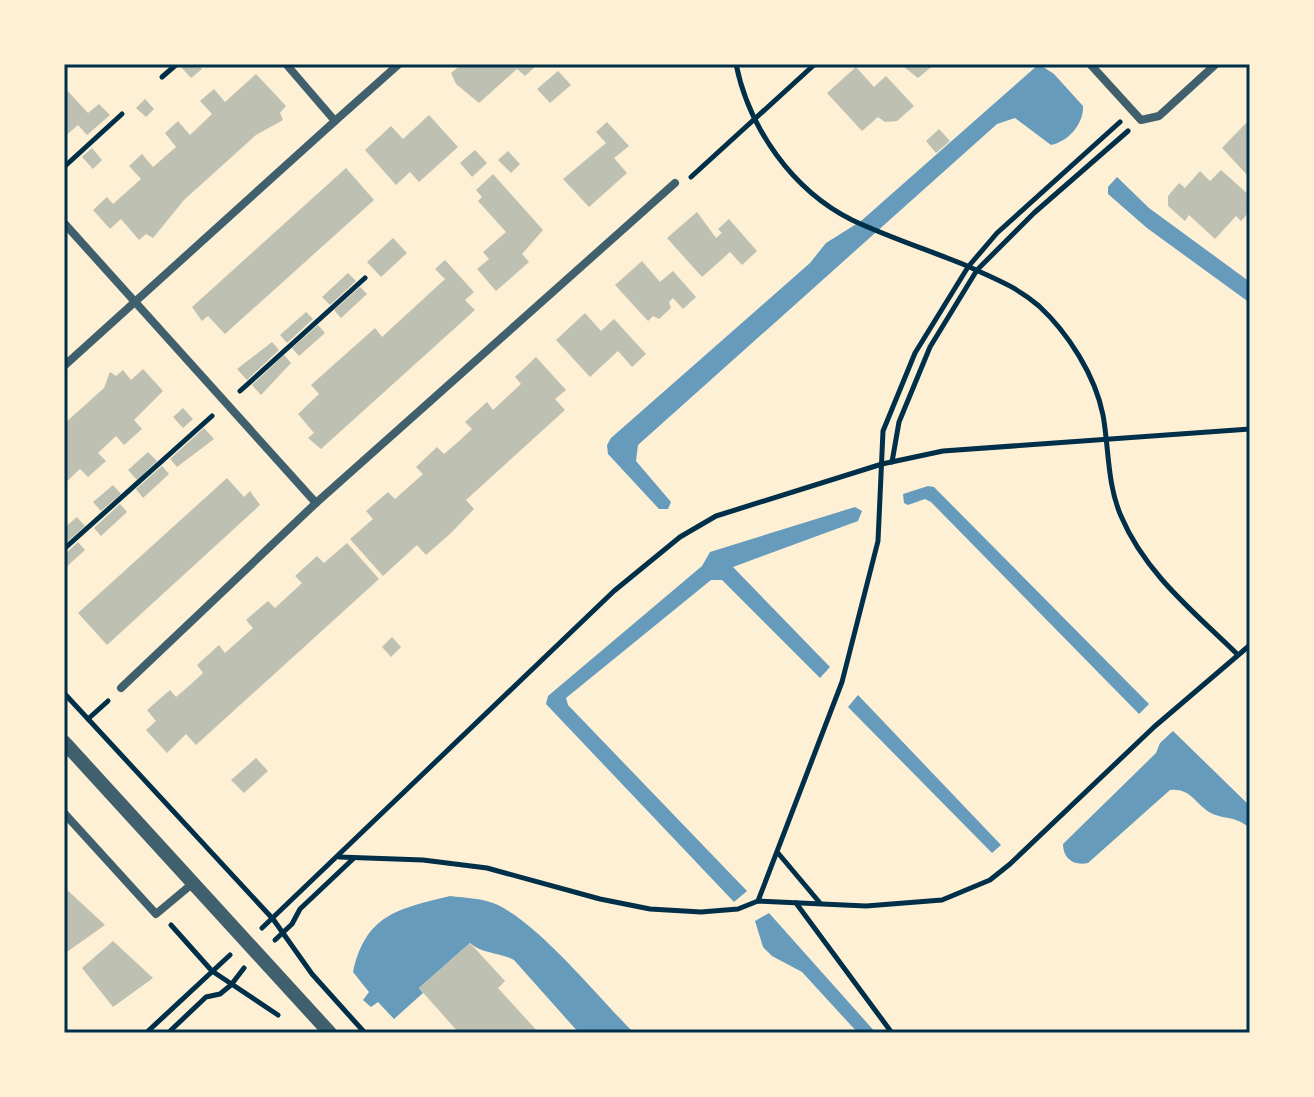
<svg xmlns="http://www.w3.org/2000/svg" width="1314" height="1097" font-family="'Source Sans 3',sans-serif">
<style>
.water{fill:#669bbc}
.building{fill:#bec0b2}
.lines{fill:none;stroke-linecap:round;stroke-linejoin:round}
.path{stroke:#003049;stroke-width:5}
.minor{stroke:#3f606c;stroke-width:8}
.tertiary{stroke:#3f606c;stroke-width:14}
.neatline{fill:none;stroke:#003049;stroke-width:3}
</style>
<rect width="100%" height="100%" fill="#fdf0d5"/>
<g class="water">
<path d="M1039 64 1054 74 1083 106C1084 124 1068 142 1051 145L1015 118 997 124 638 445 636 461 671 502 668 509H659L608 454 607 445 611 438 810 263 826 243 861 221Z"/>
<path d="M1117 177 1149 208 1250 282V303L1147 228 1108 194V187Z"/>
<path d="M928 486 934 487 1149 704 1139 714 931 502 925 499 908 505 904 503 903 494Z"/>
<path d="M855 507 862 511 858 521 733 567 830 667 820 678 722 580H711L566 698 568 705 747 891 734 902 546 704 548 696 702 566 710 552Z"/>
<path d="M858 695 1001 845 992 853 848 707Z"/>
<path d="M1173 731 1250 806V829C1237 815 1222 820 1209 812 1194 802 1190 788 1170 790L1088 863C1074 866 1063 859 1063 844L1156 753 1160 743Z"/>
<path d="M450 896C466 898 483 898 498 905 542 927 598 997 634 1033H579L514 960C499 952 482 954 470 943L419 988 423 993 394 1019 378 1002 371 1007 363 1000 369 992 353 972C366 914 398 909 450 896Z"/>
<path d="M769 913 876 1033H858L802 972 772 956 763 947 755 921Z"/>
</g>
<g class="building">
<path d="M185 64H198L202 69 191 78 181 67Z"/>
<path d="M462 64H538L525 76 517 69 479 103 456 84 451 73Z"/>
<path d="M900 64H935L918 78Z"/>
<path d="M856 67 874 87 886 76 914 106 897 121 885 122 878 117 862 131 827 93Z"/>
<path d="M558 71 571 85 550 103 537 89Z"/>
<path d="M256 74 286 106 280 113 283 120 256 135 184 200 153 238 146 234 139 240 121 219 110 229 93 210 107 197 113 204 141 179 129 166 142 154 153 167 176 147 165 133 178 121 190 135 212 114 200 101 214 89 225 102Z"/>
<path d="M64 87 88 113 99 104 110 115 87 135 78 125 64 137Z"/>
<path d="M145 99 154 109 146 117 136 108Z"/>
<path d="M429 115 458 147 419 182 410 172 396 185 365 150 391 126 403 139Z"/>
<path d="M607 122 629 146 614 158 627 173 589 207 563 179 606 143 596 132Z"/>
<path d="M1246 123 1250 127V178L1222 148Z"/>
<path d="M939 129 950 141 936 153 926 141Z"/>
<path d="M92 148 102 160 93 169 82 157Z"/>
<path d="M475 150 487 163 472 177 460 163Z"/>
<path d="M508 151 520 164 511 173 498 160Z"/>
<path d="M346 168 374 200 225 334 208 316 202 321 192 307Z"/>
<path d="M1221 170 1250 196V211L1241 221 1236 216 1215 239 1189 215 1185 221 1168 206V196L1179 183 1185 188 1200 171 1210 181Z"/>
<path d="M493 174 543 230 522 254 529 262 496 291 477 269 489 259 483 252 506 232 478 201 482 197 476 190Z"/>
<path d="M697 212 716 238 722 233 718 229 729 219 757 251 742 265 730 252 702 277 667 238Z"/>
<path d="M393 238 407 253 381 277 367 262Z"/>
<path d="M445 260 474 292 465 300 475 310 321 449 308 438 314 433 298 414 319 394 311 385 375 328 382 337 445 279 435 269Z"/>
<path d="M642 261 660 282 673 271 696 297 683 309 673 298 669 302 671 308 659 319 653 316 648 321 615 285Z"/>
<path d="M348 273 356 281 330 305 322 297Z"/>
<path d="M360 287 367 294 341 318 334 310Z"/>
<path d="M306 312 313 319 287 343 280 335Z"/>
<path d="M585 313 601 331 614 319 646 354 632 367 618 351 590 377 556 340Z"/>
<path d="M318 325 325 333 299 356 292 348Z"/>
<path d="M272 342 279 350 247 380 237 369Z"/>
<path d="M284 355 291 363 261 395 252 385Z"/>
<path d="M536 357 566 390 555 399 565 410 466 500 474 509 451 533 426 555 417 545 383 576 350 539 373 519 366 511 388 492 395 499 423 474 416 467 437 447 444 454 458 442 472 429 465 422 487 402 493 410 521 384 515 377Z"/>
<path d="M143 369 163 391 134 420 142 429 124 445 116 436 98 453 106 461 88 477 80 469 64 484V424L104 388 110 372 116 376 123 370 131 380Z"/>
<path d="M183 408 193 419 183 428 173 417Z"/>
<path d="M204 428 214 439 177 467 170 459Z"/>
<path d="M148 452 157 461 137 480 128 470Z"/>
<path d="M162 466 169 474 143 498 136 489Z"/>
<path d="M227 478 244 497 250 491 260 505 107 645 78 613Z"/>
<path d="M113 485 121 494 101 511 93 502Z"/>
<path d="M120 504 127 512 101 536 94 528Z"/>
<path d="M77 517 85 526 65 544 64 528Z"/>
<path d="M78 542 85 550 64 569V555Z"/>
<path d="M347 543 379 579 196 745 186 734 167 753 146 730 156 721 147 710 170 690 176 697 190 685 203 673 197 665 219 645 225 653 253 628 246 620 268 601 275 608 302 583 295 576 317 556 324 563Z"/>
<path d="M392 637 401 647 391 657 382 647Z"/>
<path d="M256 758 268 771 244 793 231 780Z"/>
<path d="M64 887 105 925 64 954Z"/>
<path d="M113 941 153 978 113 1007 82 968Z"/>
<path d="M470 943 505 981 498 988 539 1033H459L419 988Z"/>
</g>
<g class="lines">
<g class="path">
<path d="M736 64C749 128 792 190 852 220 888 237 928 250 965 265 991 277 1016 286 1039 306 1068 333 1095 375 1103 415 1109 448 1107 484 1121 516 1145 573 1194 612 1237 654"/>
<path d="M162 77 177 64"/>
<path d="M64 167 122 114"/>
<path d="M691 177 815 64"/>
<path d="M240 391 365 278"/>
<path d="M892 462 899 422 930 347 977 270 1034 213 1128 131"/>
<path d="M64 549 212 416"/>
<path d="M64 693 273 919 312 974 365 1033"/>
<path d="M88 719 108 701"/>
<path d="M778 853 820 903"/>
<path d="M339 857 423 860 487 868 600 899 650 909 701 912 738 909 758 901 866 906 942 900 990 880 1010 864 1154 727 1250 645"/>
<path d="M758 901 842 682 878 541 883 431 915 353 968 267 997 233 1120 122"/>
<path d="M796 903 892 1033"/>
<path d="M171 925 212 971 278 1015"/>
<path d="M262 928 614 591 680 537 716 516 882 464 943 451 1250 429"/>
<path d="M275 940 292 924 300 909 354 858"/>
<path d="M146 1033 230 955"/>
<path d="M168 1033 206 997 220 994 231 985 244 968"/>
</g>
<g class="minor">
<path d="M1090 64 1141 120 1159 116 1216 64"/>
<path d="M335 121 399 64"/>
<path d="M64 223 316 503"/>
<path d="M64 366 335 121 286 64"/>
<path d="M121 688 316 503 675 183"/>
<path d="M64 813 156 914 192 884"/>
</g>
<path class="tertiary" d="M64 742 330 1033"/>
</g>
<rect width="1314" height="1097" fill="none" stroke="#fdf0d5" stroke-width="132"/>
<rect x="66" y="66" width="1182" height="965" class="neatline"/>
</svg>
